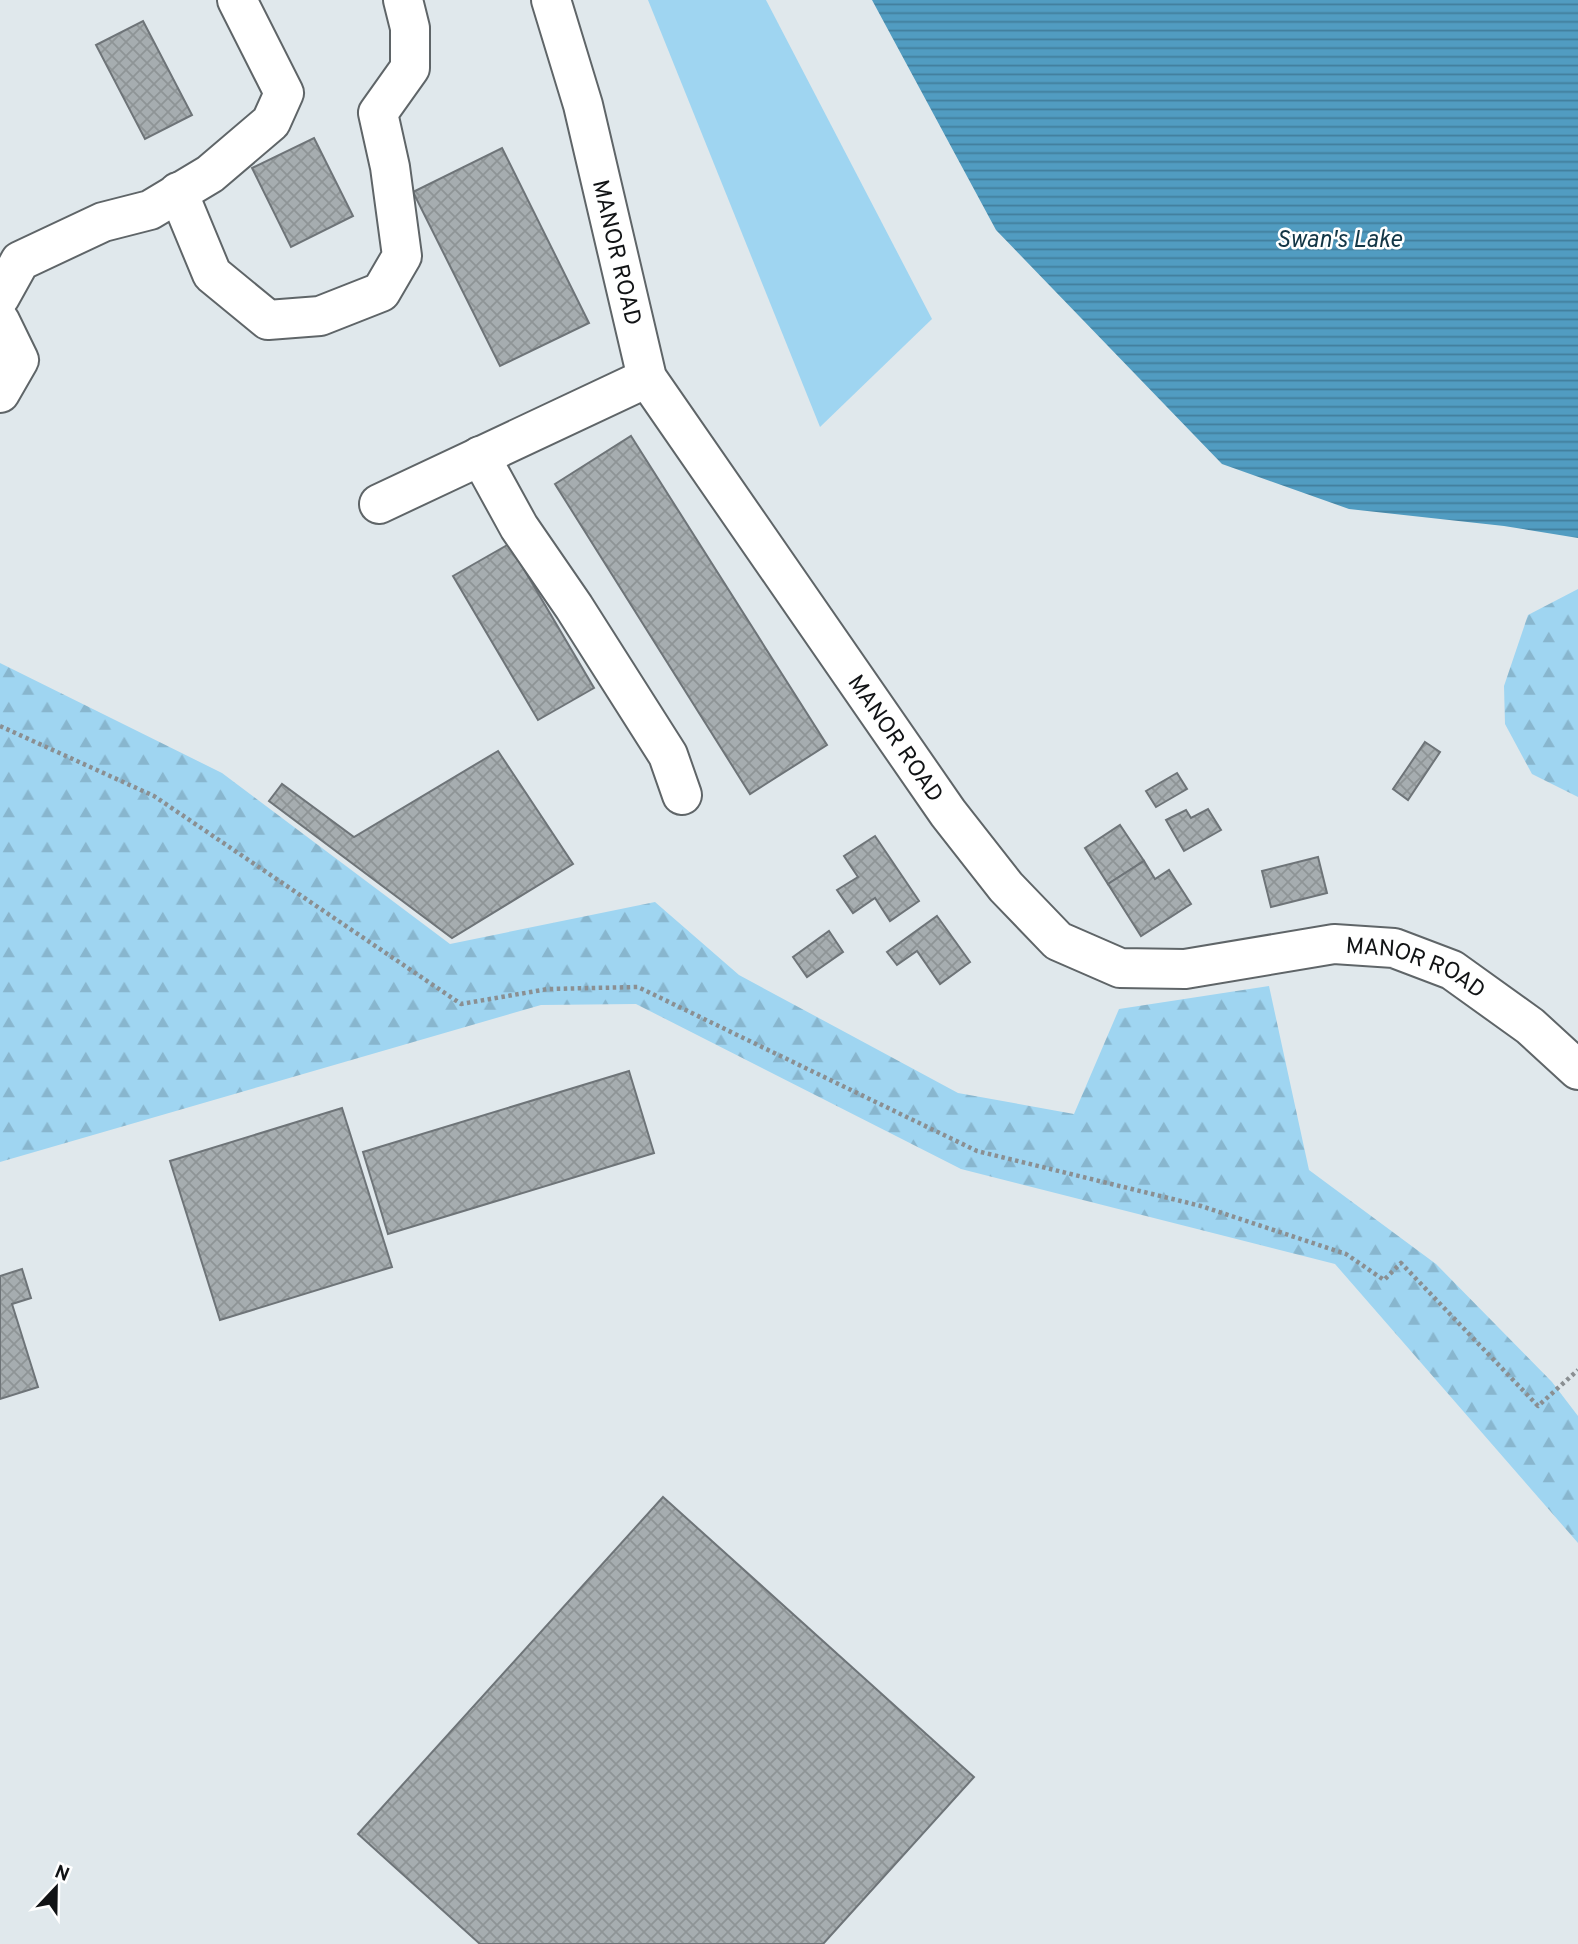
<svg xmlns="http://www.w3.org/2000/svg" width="1578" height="1944" font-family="Overpass,sans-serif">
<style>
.green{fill:#9fd5f1}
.forest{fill:url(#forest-firs)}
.water{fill:url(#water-rules)}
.building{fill:url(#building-cross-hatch);stroke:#6e7478;stroke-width:2}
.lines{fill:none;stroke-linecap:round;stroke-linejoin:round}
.minor-casing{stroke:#5f6568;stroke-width:42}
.path{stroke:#8a8f92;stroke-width:4.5;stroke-dasharray:3.5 3.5;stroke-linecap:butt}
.minor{stroke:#fff;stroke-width:38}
.labels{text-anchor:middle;stroke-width:5;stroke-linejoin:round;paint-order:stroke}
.street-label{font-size:23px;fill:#111315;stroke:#fff}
.water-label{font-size:24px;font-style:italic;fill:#133646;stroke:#fff}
</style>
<defs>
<pattern id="forest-firs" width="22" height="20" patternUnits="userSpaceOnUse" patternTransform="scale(1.75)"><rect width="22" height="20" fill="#9fd5f1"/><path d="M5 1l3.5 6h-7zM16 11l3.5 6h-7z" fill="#88b6ce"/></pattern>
<pattern id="water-rules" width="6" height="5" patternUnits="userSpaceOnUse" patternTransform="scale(1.75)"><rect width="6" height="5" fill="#519cc1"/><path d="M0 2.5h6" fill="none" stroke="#427e9c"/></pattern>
<pattern id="building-cross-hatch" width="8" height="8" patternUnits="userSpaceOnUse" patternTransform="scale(1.75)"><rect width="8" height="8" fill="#a6adb0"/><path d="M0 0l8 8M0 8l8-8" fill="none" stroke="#8e9496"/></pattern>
</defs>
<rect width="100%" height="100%" fill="#e0e8ec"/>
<path class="green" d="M648 0H766L932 319 820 427Z"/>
<g class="forest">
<path d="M1578 589V797L1532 774 1505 724 1504 686 1528 615Z"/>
<path d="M0 663 222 773 450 944 655 902 739 975 958 1093 1074 1114 1119 1009 1269 986 1309 1170 1436 1264 1552 1382 1578 1416V1543L1335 1264 961 1169 636 1004 541 1005 0 1162Z"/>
</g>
<path class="water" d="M872 0H1578V538L1504 526 1349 509 1222 464 996 230Z"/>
<g class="building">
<path d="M143 21 192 115 145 139 96 45Z"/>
<path d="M314 138 353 216 291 247 252 168Z"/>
<path d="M502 148 589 323 500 366 413 192Z"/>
<path d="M631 436 827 745 750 794 555 484Z"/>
<path d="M509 544 594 688 538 720 453 576Z"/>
<path d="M1425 742 1440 752 1408 800 1393 789Z"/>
<path d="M498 751 573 864 452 938 269 801 282 784 354 837Z"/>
<path d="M1177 773 1187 789 1156 807 1146 791Z"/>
<path d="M1208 809 1221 830 1184 851 1166 820 1186 810 1191 818Z"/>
<path d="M1120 825 1144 861 1108 884 1085 848Z"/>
<path d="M875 836 919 901 890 921 875 898 853 913 837 890 858 877 844 856Z"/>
<path d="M1318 857 1327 893 1271 907 1262 871Z"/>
<path d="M1144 861 1155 879 1169 870 1191 904 1141 936 1108 884Z"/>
<path d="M937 916 970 962 940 984 917 951 897 965 887 952Z"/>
<path d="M829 931 843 952 807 977 793 957Z"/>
<path d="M629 1071 654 1153 388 1234 363 1152Z"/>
<path d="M342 1108 392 1267 220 1320 170 1161Z"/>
<path d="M22 1269 31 1298 12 1304 38 1387 0 1399V1276Z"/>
<path d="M663 1497 974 1777 823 1944H480L358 1834Z"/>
</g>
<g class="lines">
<defs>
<g id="minor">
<path id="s1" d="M551 0 583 105 647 378 948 813 1006 887 1058 941 1120 968 1185 969 1334 944 1394 948 1452 970 1530 1026 1578 1070"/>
<path d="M178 192 212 274 268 320 320 316 381 292 402 256 390 167 378 113 410 68V28L403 0"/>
<path d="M0 297 20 261 103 222 150 210 210 174 271 122 284 93 237 0"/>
<path d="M0 321 19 360 0 393"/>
<path d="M480 456 519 527 574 607 668 755 682 795"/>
<path d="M379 504 647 378"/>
</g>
</defs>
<use href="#minor" class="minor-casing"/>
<path class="path" d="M0 726 154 796 461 1004 548 989 638 987 977 1151 1201 1206 1346 1254 1384 1280 1401 1263 1538 1406 1578 1370"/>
<use href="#minor" class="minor"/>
</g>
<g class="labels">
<g class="street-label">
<text dy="8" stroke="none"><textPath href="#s1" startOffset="261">MANOR ROAD</textPath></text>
<text dy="8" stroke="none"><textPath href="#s1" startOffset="828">MANOR ROAD</textPath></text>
<text dy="8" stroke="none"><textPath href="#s1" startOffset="1458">MANOR ROAD</textPath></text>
</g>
<g class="water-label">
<text x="1339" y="247">Swan's Lake</text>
</g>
</g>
<g transform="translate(56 1888) rotate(22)" stroke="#ffffff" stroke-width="5" paint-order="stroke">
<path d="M0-5L12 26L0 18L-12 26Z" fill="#111315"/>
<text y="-10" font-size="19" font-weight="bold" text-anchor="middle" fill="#111315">N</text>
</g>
</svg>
